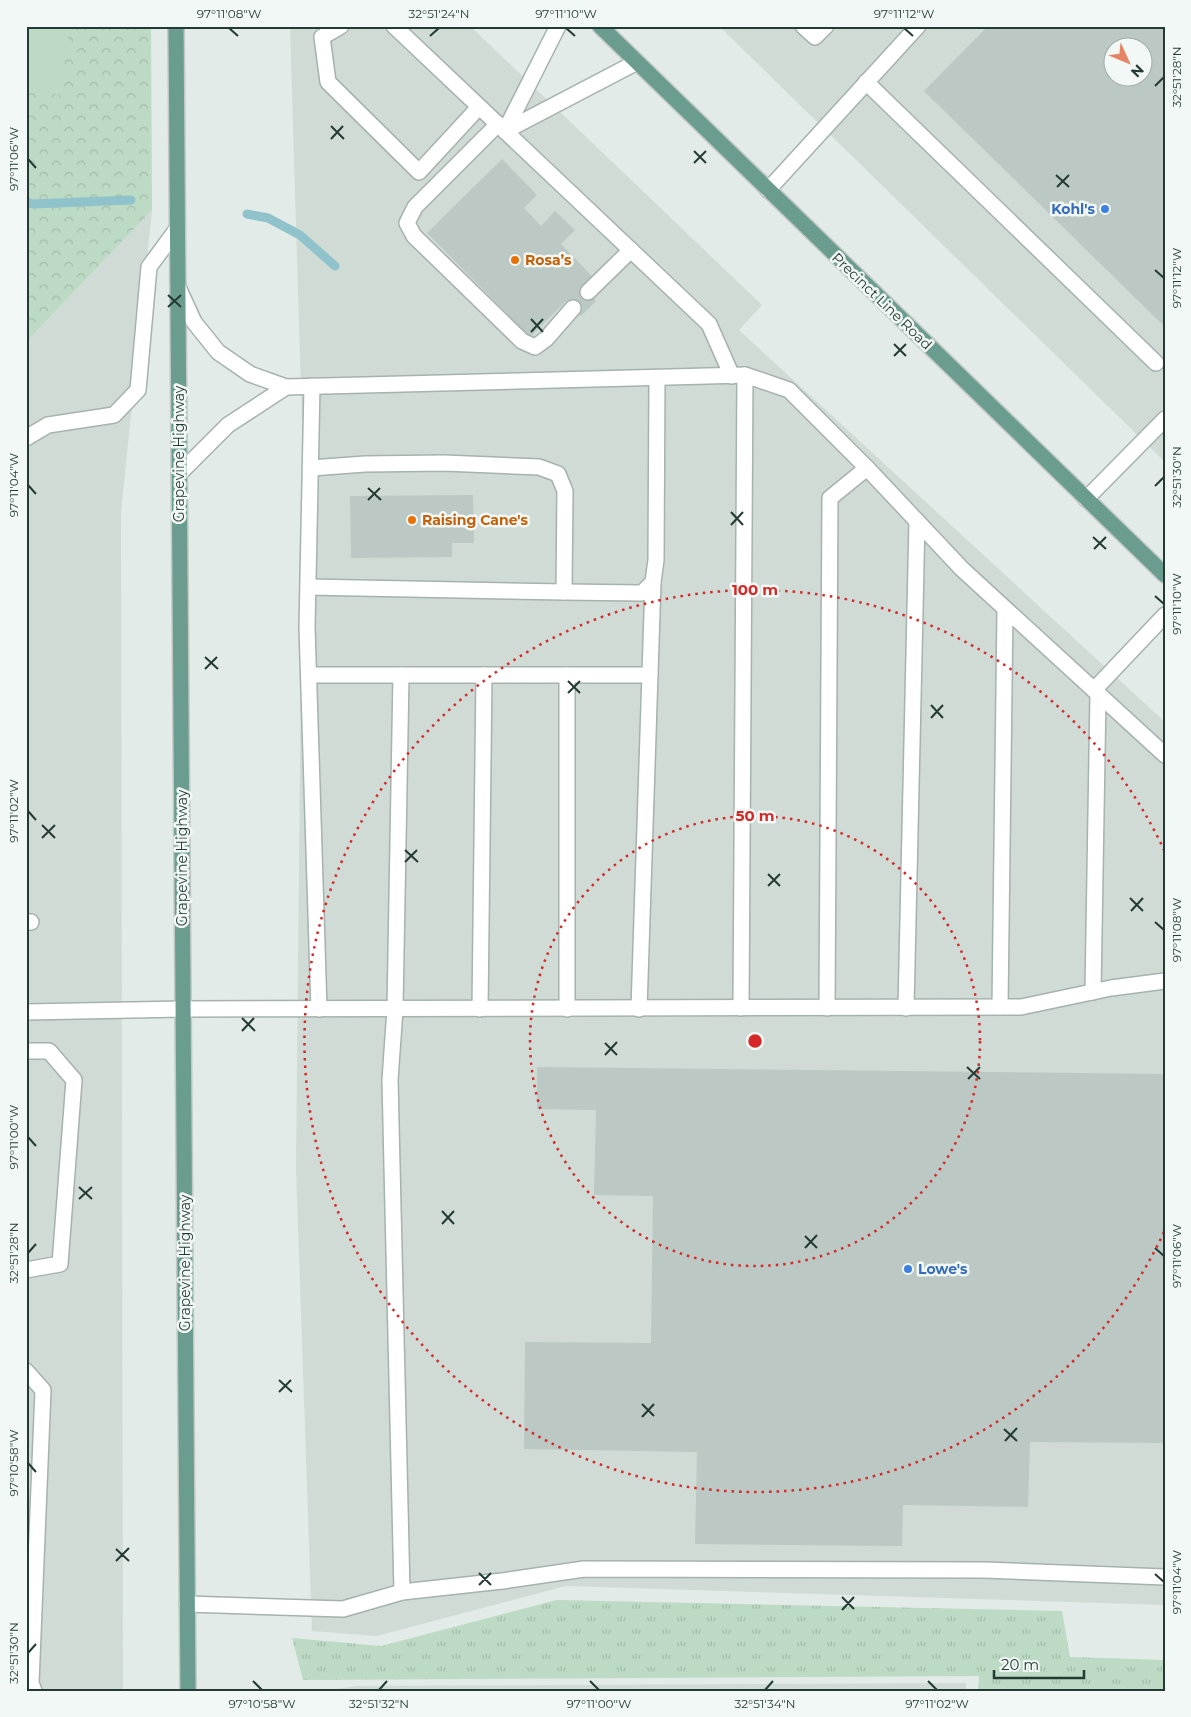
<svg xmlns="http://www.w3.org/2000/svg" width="1191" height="1717" font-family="Montserrat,sans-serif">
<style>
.built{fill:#d0dbd6;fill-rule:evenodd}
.grass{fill:url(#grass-tufts)}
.park{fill:url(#park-crowns)}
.pitch{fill:#bddac5}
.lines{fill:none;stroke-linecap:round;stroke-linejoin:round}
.stream{stroke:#8fc2cb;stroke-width:9}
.building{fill:#bbc8c3;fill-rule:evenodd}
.service-casing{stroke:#a5b2ae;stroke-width:18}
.primary-casing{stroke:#c2c8c6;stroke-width:18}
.service{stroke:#fff;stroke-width:15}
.primary{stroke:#6b9c90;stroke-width:15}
.ticks{fill:none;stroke:#243a34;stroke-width:2}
.ring{fill:none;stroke:#d62828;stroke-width:2.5;stroke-dasharray:2.5 5}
.shop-dot{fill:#3f7fe0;stroke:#f2f8f5;stroke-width:2}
.food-dot{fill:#e8710a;stroke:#f2f8f5;stroke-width:2}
.labels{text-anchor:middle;stroke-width:5;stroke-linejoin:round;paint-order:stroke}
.shop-label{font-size:14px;font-weight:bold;fill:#366cbe;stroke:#f2f8f5;text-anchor:end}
.food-label{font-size:14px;font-weight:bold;fill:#c56008;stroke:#f2f8f5;text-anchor:start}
.street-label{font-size:14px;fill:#243a34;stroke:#f2f8f5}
.centre{fill:#d62828;stroke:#f2f8f5;stroke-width:2.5}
.ring-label{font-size:15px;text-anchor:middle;font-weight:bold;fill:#d62828;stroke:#f2f8f5;stroke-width:5;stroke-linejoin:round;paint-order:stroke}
.neatline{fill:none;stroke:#243a34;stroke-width:2}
.ticks-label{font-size:12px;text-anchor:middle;fill:#243a34}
</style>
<defs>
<pattern id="grass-tufts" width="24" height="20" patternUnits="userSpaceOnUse" patternTransform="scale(1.25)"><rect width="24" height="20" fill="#bddac5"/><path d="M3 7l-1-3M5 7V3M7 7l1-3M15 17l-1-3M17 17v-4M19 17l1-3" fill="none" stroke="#a2bcaa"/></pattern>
<pattern id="park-crowns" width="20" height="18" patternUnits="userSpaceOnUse" patternTransform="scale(1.25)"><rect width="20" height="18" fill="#bddac5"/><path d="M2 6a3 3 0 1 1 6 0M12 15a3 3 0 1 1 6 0" fill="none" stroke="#a2bcaa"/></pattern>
</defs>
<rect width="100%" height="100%" fill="#e2ebe7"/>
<g class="built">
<path d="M290 26H470L762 305 739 330 1165 722V1605L566 1586 377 1636 312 1631 296 1168 303 457Z"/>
<path d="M719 26H1165V462ZM1114 48H1144V78H1114Z"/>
<path d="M152 210 121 512 123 1691H26V342Z"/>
<path d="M966 1683V1691H321L357 1686Z"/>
</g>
<path class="grass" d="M557 1600 1062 1611 1070 1657 1165 1660V1691H978L979 1676 303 1680 292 1638 381 1646Z"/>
<path class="park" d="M26 26H151L152 210 26 342Z"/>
<path class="pitch" d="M26 26H70L59 95 26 89Z"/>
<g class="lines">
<g class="stream">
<path d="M26 202 33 204 131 200"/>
<path d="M247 214 268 218 300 235 335 266"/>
</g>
</g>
<g class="building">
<path d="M988 26H1165V327L924 91ZM1114 48H1144V78H1114Z"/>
<path d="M502 159 537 195 524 208 541 226 555 211 575 230 561 244 592 276 582 287 596 301 581 316 566 301 530 337 427 233Z"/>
<path d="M473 495 474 543H452V557L351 558 350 496Z"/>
<path d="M537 1067 1165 1074V1443L1030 1442 1028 1507 903 1505 902 1546 695 1544 697 1452 524 1449 525 1342 651 1343 653 1196 594 1195 596 1110 537 1109Z"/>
</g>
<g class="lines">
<defs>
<g id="service">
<path d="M341 26 322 37 328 82 419 172 479 107"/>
<path d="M394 26 709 324 732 376"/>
<path d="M803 26 815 37 826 26"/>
<path d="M866 82 1156 363"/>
<path d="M498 124 415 207 407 223 414 236 522 341 535 347 546 339 573 308"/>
<path d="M505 131 637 62"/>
<path d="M505 131 558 26"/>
<path d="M768 190 918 26"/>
<path d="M178 287 194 322 218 352 250 374 286 387 745 375 789 390 867 468 962 569 1165 755"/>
<path d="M588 292 631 250"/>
<path d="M312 386 307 627 319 1009"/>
<path d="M26 438 48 425 114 415 138 390 149 267 177 229"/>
<path d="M311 468 365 464 444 463 539 467 558 474 565 491 564 592"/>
<path d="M179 474 228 425 286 387"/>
<path d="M1086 499 1165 419"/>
<path d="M308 587 564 592 642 593 653 582 656 560 657 378"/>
<path d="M309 675H650"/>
<path d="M401 675 395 1009 390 1080 402 1592"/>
<path d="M1094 690 1165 615"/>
<path d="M26 922H31"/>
<path d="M1093 992 1098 694"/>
<path d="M1000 1007 1005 609"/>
<path d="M741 1008 745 375"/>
<path d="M827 1008 830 498 867 468"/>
<path d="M906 1008 917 521"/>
<path d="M480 1009 484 675"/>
<path d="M567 1009V675"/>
<path d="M639 1009 653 582"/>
<path d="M26 1012 183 1009 1021 1007 1111 988 1165 981"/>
<path d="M26 1051H49L74 1080 60 1264 26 1270"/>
<path d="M26 1371 43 1390 31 1683 34 1691"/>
<path d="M187 1604 343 1609 402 1592 502 1581 584 1569 984 1570 1165 1577"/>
</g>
<g id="primary">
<path d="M176 26 188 1691"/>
<path d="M600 26 1165 575"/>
</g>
</defs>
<use href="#service" class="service-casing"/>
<use href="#primary" class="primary-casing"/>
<use href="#service" class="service"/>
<use href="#primary" class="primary"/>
</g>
<path class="ticks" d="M229 28 238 36M566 28 575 36M904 28 913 36M430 36 439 28M1155 86 1164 77M331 126 344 139M331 139 343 126M694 151 706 163M28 159 36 168M694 163 706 151M1056 175 1069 187M1057 187 1069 175M1155 270 1164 278M168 295 181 307M168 307 181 295M531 319 543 332M531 332 543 319M894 344 906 356M894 356 906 344M28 485 36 494M1155 486 1164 477M368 488 381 500M368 500 380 488M731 512 743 525M731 525 743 512M1093 537 1106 549M1094 549 1106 537M1155 596 1164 604M205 657 218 669M205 669 217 657M568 681 580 693M568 693 580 681M931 705 943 718M931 718 943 705M28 811 36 820M42 825 55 838M42 838 55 825M405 850 418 862M405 862 417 850M768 874 780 886M768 886 780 874M1130 898 1143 911M1131 911 1143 898M1155 922 1164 930M242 1018 255 1031M242 1031 254 1018M605 1043 617 1055M605 1055 617 1042M967 1067 980 1079M968 1079 980 1067M28 1137 36 1146M79 1187 92 1199M79 1199 92 1187M442 1211 454 1224M442 1224 454 1211M805 1236 817 1248M805 1248 817 1235M1155 1248 1164 1256M28 1253 36 1244M279 1380 292 1392M279 1392 291 1380M642 1404 654 1416M642 1417 654 1404M1004 1429 1017 1441M1005 1441 1017 1428M28 1463 36 1472M116 1549 129 1561M116 1561 129 1548M479 1573 491 1585M1155 1574 1164 1582M479 1585 491 1573M842 1597 854 1609M842 1610 854 1597M28 1653 36 1644M253 1681 262 1690M590 1681 599 1690M928 1681 937 1690M379 1690 387 1681M765 1690 773 1681"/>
<g class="ring">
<circle cx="755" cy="1041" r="225"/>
<path d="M1164 1232A451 451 0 1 1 1164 850"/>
</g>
<g class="shop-dot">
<circle cx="1105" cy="209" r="5"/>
<circle cx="908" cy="1269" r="5"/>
</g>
<g class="food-dot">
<circle cx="515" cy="260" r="5"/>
<circle cx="412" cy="520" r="5"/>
</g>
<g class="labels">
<g class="shop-label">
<text x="1095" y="214">Kohl's</text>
<text x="918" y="1274" text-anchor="start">Lowe's</text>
</g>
<g class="food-label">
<text x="525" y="265">Rosa’s</text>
<text x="422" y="525">Raising Cane's</text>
</g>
<g class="street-label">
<text transform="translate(882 301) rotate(44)" y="5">Precinct Line Road</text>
<text transform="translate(179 454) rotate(-90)" y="5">Grapevine Highway</text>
<text transform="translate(182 858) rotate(-90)" y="5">Grapevine Highway</text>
<text transform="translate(185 1263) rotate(-90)" y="5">Grapevine Highway</text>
</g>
</g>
<circle cx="755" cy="1041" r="8" class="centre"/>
<g class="ring-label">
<text x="755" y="595">100 m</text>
<text x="755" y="821">50 m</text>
</g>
<rect width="1191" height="1717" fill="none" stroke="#f2f8f5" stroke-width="55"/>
<g transform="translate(1128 62) rotate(134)"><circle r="24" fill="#f2f8f5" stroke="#a0aca8"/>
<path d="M0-4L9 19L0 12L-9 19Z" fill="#e58566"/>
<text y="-8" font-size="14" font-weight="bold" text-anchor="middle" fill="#243a34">N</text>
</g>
<path d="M994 1670v8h90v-8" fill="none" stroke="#243a34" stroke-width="2.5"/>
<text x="1001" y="1670" font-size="15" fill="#243a34" stroke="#f2f8f5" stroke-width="4" paint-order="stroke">20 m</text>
<rect x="28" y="28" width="1136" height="1662" class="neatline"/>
<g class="ticks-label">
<text x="229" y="18">97°11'08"W</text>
<text x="439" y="18">32°51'24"N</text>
<text x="566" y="18">97°11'10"W</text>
<text x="904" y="18">97°11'12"W</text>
<text transform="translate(1177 77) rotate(-90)" y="4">32°51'28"N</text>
<text transform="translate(14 159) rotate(-90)" y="4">97°11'06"W</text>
<text transform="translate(1177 278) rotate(-90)" y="4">97°11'12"W</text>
<text transform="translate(1177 477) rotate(-90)" y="4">32°51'30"N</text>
<text transform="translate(14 485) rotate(-90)" y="4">97°11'04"W</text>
<text transform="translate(1177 604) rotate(-90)" y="4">97°11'10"W</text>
<text transform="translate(14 811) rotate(-90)" y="4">97°11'02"W</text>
<text transform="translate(1177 930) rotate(-90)" y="4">97°11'08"W</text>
<text transform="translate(14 1137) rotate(-90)" y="4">97°11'00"W</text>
<text transform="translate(14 1253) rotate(-90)" y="4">32°51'28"N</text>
<text transform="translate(1177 1256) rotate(-90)" y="4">97°11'06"W</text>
<text transform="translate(14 1463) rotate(-90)" y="4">97°10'58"W</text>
<text transform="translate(1177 1582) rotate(-90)" y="4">97°11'04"W</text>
<text transform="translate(14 1653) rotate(-90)" y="4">32°51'30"N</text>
<text x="262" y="1708">97°10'58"W</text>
<text x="379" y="1708">32°51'32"N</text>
<text x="599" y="1708">97°11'00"W</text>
<text x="765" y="1708">32°51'34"N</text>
<text x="937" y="1708">97°11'02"W</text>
</g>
</svg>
